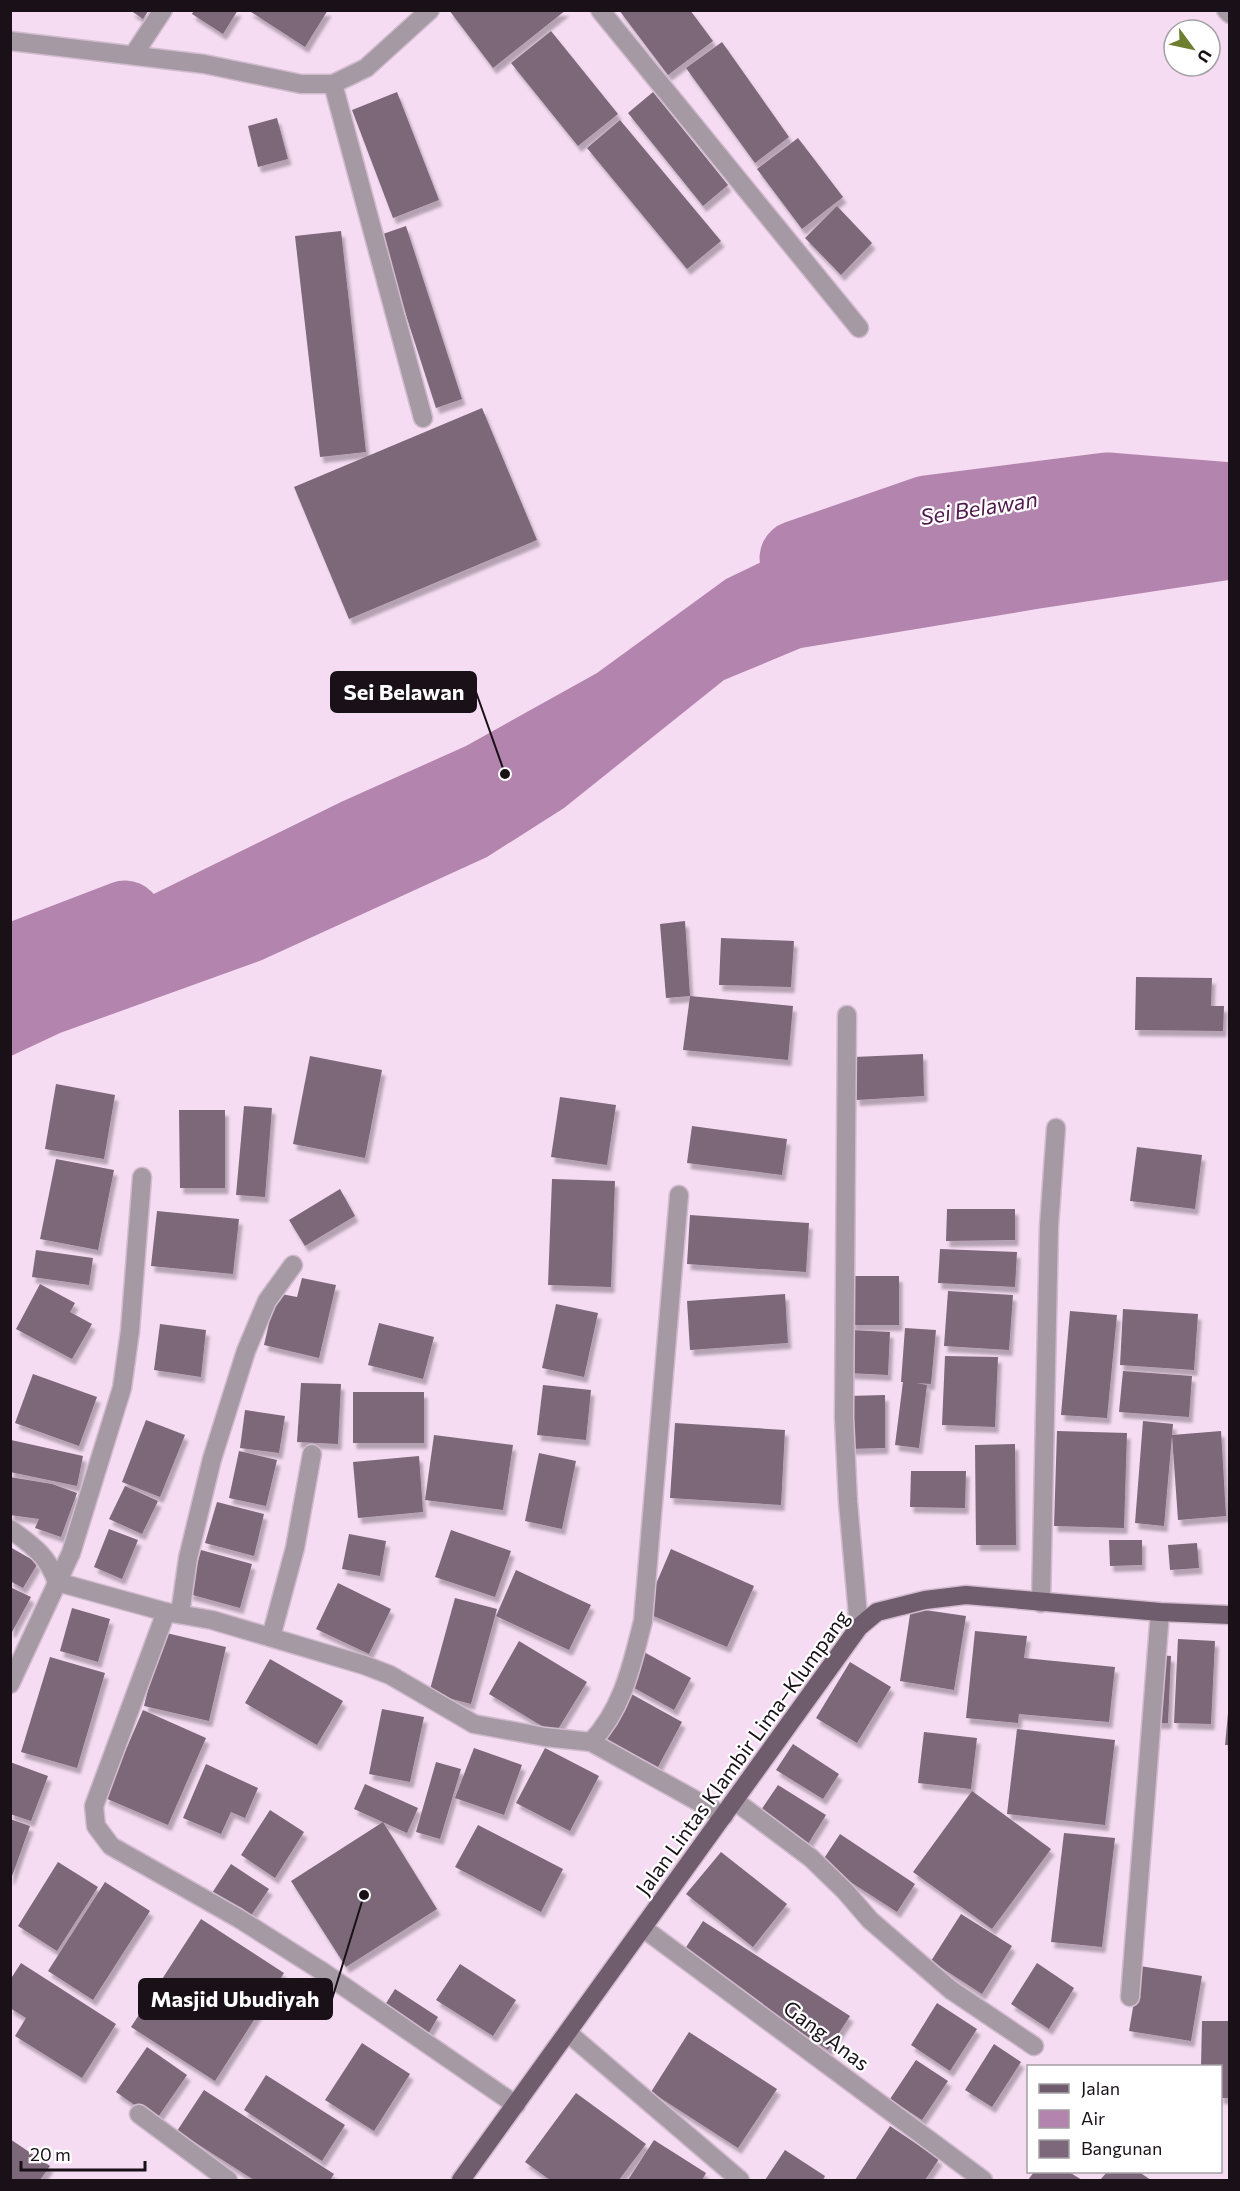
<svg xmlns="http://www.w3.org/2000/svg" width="1240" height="2191" font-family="Commissioner,sans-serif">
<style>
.water{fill:#b384ad}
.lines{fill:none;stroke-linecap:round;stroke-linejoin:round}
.river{stroke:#b384ad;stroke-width:75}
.building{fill:#7d677a;filter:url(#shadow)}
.minor-casing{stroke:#d2bbcf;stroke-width:21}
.major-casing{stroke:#d2bbcf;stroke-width:21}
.minor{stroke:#a59aa3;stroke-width:18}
.major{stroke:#6f5c6c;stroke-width:18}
.labels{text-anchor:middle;stroke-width:4.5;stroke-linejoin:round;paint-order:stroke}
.street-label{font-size:21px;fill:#191018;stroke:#fff}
.water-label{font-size:22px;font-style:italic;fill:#50174c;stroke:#fff}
.leader{fill:none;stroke:#191018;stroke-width:2}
.callout-dot{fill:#191018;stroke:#fff;stroke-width:2}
.callout{fill:#191018;stroke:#191018;stroke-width:2}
.callout-label{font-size:22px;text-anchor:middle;font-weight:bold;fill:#fff}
</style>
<defs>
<filter id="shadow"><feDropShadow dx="3.5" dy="6" stdDeviation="1.5" flood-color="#0004"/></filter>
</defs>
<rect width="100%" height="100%" fill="#f5dcf2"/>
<path class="water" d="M1229 474V580L1043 608 801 648 724 680 564 808 487 857 262 960 60 1033 11 1056V964L341 802 466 746 597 673 726 579 797 545 889 525 1121 498Z"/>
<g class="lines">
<g class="river">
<path d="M797 558 927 513 1107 490 1230 500"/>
<path d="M10 962 125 918"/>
</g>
</g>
<g class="building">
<path d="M130 10H149L143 19Z"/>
<path d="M194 10H238L223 34 192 14Z"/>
<path d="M248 10H328L305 47Z"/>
<path d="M449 10H566L493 68Z"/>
<path d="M619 10H690L713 41 668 75Z"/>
<path d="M551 31 618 114 578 146 511 63Z"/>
<path d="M722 42 789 137 755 163 686 68Z"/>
<path d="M397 92 439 200 393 218 352 110Z"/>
<path d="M653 92 728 185 703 206 628 113Z"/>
<path d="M277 118 288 159 258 167 248 126Z"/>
<path d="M620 120 721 241 687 269 587 148Z"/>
<path d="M798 138 843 197 802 229 757 169Z"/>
<path d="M837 206 872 243 841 275 805 238Z"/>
<path d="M406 226 462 399 436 408 380 235Z"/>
<path d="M341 231 366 452 320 457 295 236Z"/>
<path d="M482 408 537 540 349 619 294 487Z"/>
<path d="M685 921 690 996 666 998 660 924Z"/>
<path d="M721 938 794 941 791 987 719 985Z"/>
<path d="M1136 977 1212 978 1211 1006H1224L1223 1031 1135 1030Z"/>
<path d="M690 996 793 1006 788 1060 683 1050Z"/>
<path d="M923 1054 924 1096 856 1100 854 1057Z"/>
<path d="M310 1056 382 1070 365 1158 293 1144Z"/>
<path d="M56 1084 115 1095 104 1159 45 1149Z"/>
<path d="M560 1097 616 1105 607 1165 551 1157Z"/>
<path d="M244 1106 272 1108 265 1197 236 1195Z"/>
<path d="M179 1110H225V1188H180Z"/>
<path d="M692 1126 787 1139 782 1175 687 1163Z"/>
<path d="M1137 1147 1202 1155 1195 1209 1130 1201Z"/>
<path d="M56 1159 114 1170 98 1250 40 1239Z"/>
<path d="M552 1179 615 1181 611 1287 548 1285Z"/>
<path d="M340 1189 355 1216 305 1246 289 1220Z"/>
<path d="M947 1209H1015V1240L946 1241Z"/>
<path d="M157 1211 239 1219 233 1274 151 1266Z"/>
<path d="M690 1215 809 1223 806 1272 687 1264Z"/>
<path d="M940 1249 1017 1252 1015 1287 938 1283Z"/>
<path d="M36 1250 93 1258 89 1285 32 1277Z"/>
<path d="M850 1276H899V1325H851Z"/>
<path d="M302 1278 336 1285 319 1358 264 1345 276 1293 297 1297Z"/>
<path d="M40 1284 75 1303 70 1312 92 1324 72 1359 16 1329Z"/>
<path d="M948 1291 1013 1295 1009 1350 944 1346Z"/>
<path d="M785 1294 788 1343 690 1350 687 1301Z"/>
<path d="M556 1304 598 1313 584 1377 542 1368Z"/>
<path d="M1123 1309 1198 1314 1194 1370 1120 1365Z"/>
<path d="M1070 1311 1117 1315 1107 1418 1061 1415Z"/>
<path d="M379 1323 434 1337 423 1379 368 1365Z"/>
<path d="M160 1324 206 1330 201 1377 154 1370Z"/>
<path d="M905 1328 936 1330 931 1384 916 1383 927 1385 919 1448 895 1445 903 1382H901Z"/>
<path d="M851 1330 890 1332 888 1375 848 1373Z"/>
<path d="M945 1356 998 1357 995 1427 942 1425Z"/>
<path d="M1123 1371 1192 1376 1189 1417 1119 1412Z"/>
<path d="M33 1374 97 1397 79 1446 15 1423Z"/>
<path d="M301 1383 341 1384 338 1444 297 1442Z"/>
<path d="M543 1385 591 1390 586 1440 537 1435Z"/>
<rect x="353" y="1392" width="71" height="51"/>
<path d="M885 1395V1448L846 1449 847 1396Z"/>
<path d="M245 1410 285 1416 279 1453 240 1448Z"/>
<path d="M146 1420 185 1435 160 1497 122 1482Z"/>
<path d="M1143 1421 1173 1424 1164 1526 1135 1523Z"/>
<path d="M675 1423 785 1430 781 1505 670 1498Z"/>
<path d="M1057 1431 1127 1433 1124 1528 1054 1526Z"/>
<path d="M1221 1431 1226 1516 1178 1520 1172 1435Z"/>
<path d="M434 1435 513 1445 503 1510 425 1500Z"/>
<path d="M11 1440 83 1456 77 1486 10 1472Z"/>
<path d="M1015 1444 1016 1545H976L975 1445Z"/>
<path d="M239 1451 277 1460 266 1506 229 1498Z"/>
<path d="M539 1453 576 1461 562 1529 525 1521Z"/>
<path d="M419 1456 423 1512 358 1518 353 1462Z"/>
<path d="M911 1471H966L965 1508 910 1507Z"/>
<path d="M10 1477 52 1484 77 1493 61 1537 35 1528 39 1519 10 1515Z"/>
<path d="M125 1486 158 1501 142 1534 109 1519Z"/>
<path d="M217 1502 264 1514 254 1556 205 1543Z"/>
<path d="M109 1529 138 1540 122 1579 94 1567Z"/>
<path d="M451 1530 511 1551 495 1597 435 1577Z"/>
<path d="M349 1534 386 1541 380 1576 342 1569Z"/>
<path d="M1109 1540H1142V1565L1110 1566Z"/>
<path d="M1197 1543 1199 1568 1170 1570 1168 1545Z"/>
<path d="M10 1547 38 1563 23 1588 10 1581Z"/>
<path d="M671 1549 754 1586 727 1647 644 1612Z"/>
<path d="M201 1550 252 1564 240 1608 189 1594Z"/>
<path d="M516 1570 591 1605 569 1650 496 1616Z"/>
<path d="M338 1583 391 1609 369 1654 316 1629Z"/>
<path d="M10 1587 31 1597 12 1632 10 1631Z"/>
<path d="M455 1598 497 1609 471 1704 429 1693Z"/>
<path d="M72 1608 110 1619 98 1662 60 1651Z"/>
<path d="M911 1608 966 1616 954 1690 900 1681Z"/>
<path d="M975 1631 1027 1636 1024 1658 1115 1667 1109 1722 1019 1714 1018 1723 966 1718Z"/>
<path d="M162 1632 226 1647 209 1721 144 1706Z"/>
<path d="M1178 1639 1215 1641 1211 1724 1174 1723Z"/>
<path d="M519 1641 587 1682 555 1734 489 1694Z"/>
<path d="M644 1652 691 1678 674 1710 627 1684Z"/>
<path d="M1157 1655 1171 1656 1168 1723H1154Z"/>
<path d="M50 1657 105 1673 77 1768 21 1752Z"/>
<path d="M270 1659 343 1701 317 1745 245 1703Z"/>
<path d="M850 1662 891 1687 857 1743 816 1718Z"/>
<path d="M626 1691 682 1722 658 1767 600 1736Z"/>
<path d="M382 1709 424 1717 410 1782 369 1774Z"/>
<path d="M143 1710 206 1738 168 1825 105 1798Z"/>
<path d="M1228 1713H1230V1745H1225Z"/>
<path d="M1017 1729 1115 1740 1105 1825 1007 1814Z"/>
<path d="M924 1732 977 1738 971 1789 918 1783Z"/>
<path d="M793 1744 839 1774 823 1799 776 1770Z"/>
<path d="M474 1748 522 1765 504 1815 455 1798Z"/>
<path d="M545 1748 599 1776 570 1831 516 1803Z"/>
<path d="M10 1762 48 1776 31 1821 10 1814Z"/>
<path d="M436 1762 461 1769 440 1839 416 1832Z"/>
<path d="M206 1764 258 1788 245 1818 231 1812 221 1834 183 1818Z"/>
<path d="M365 1784 418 1808 407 1833 354 1809Z"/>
<path d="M778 1785 826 1815 808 1844 759 1813Z"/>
<path d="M972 1791 1051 1849 992 1929 913 1872Z"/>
<path d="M270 1810 304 1832 275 1878 241 1855Z"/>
<path d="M10 1819 30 1826 11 1879H10Z"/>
<path d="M383 1822 437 1909 346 1967 291 1881Z"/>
<path d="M478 1825 563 1869 541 1912 455 1867Z"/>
<path d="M1064 1833 1115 1838 1102 1947 1051 1942Z"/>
<path d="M840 1834 915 1884 897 1912 821 1863Z"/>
<path d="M721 1852 787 1904 753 1947 686 1894Z"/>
<path d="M58 1862 98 1887 57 1951 18 1926Z"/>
<path d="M231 1864 269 1889 248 1920 210 1896Z"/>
<path d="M105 1882 150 1911 93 2000 48 1971Z"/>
<path d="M961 1914 1012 1946 982 1994 931 1961Z"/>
<path d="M201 1919 284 1973 215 2081 131 2027Z"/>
<path d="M703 1921 850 2016 828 2050 681 1955Z"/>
<path d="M21 1963 116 2024 82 2078 15 2036 26 2018 10 2008V1980Z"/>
<path d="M1037 1963 1074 1988 1049 2029 1011 2004Z"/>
<path d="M460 1964 516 2000 493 2036 436 2000Z"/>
<path d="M1140 1966 1202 1976 1191 2041 1129 2031Z"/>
<path d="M395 1989 438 2017 427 2036 383 2008Z"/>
<path d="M937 2003 977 2029 950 2071 911 2045Z"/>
<path d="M1202 2021H1230V2098H1220V2066H1201Z"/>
<path d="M689 2032 777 2089 738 2148 651 2092Z"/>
<path d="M362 2043 410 2074 374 2131 325 2100Z"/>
<path d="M994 2044 1021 2062 992 2107 965 2090Z"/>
<path d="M147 2047 187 2075 156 2120 116 2092Z"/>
<path d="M916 2060 948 2081 922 2120 890 2099Z"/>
<path d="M266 2075 345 2125 322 2161 244 2110Z"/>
<path d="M204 2090 334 2174 330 2180H254L177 2131Z"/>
<path d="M576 2093 646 2144 619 2180H550L525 2162Z"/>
<path d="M890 2126 939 2159 925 2180H855Z"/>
<path d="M10 2139 50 2166 40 2180H10Z"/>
<path d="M654 2140 706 2173 702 2180H628Z"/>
<path d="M785 2150 825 2176 823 2180H765Z"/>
<path d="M1034 2172H1069L1082 2180H1028Z"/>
<path d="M1107 2172H1139L1151 2180H1100Z"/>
</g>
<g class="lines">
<defs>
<g id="minor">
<path d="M600 10 859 328"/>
<path d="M1226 10 1230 14"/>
<path d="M10 41 204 64 301 84H333L366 68 430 10"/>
<path d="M134 54 163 10"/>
<path d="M333 84 423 418"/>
<path d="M847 1015 844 1418 848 1502 859 1627"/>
<path d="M10 1529C33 1546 47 1555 57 1582"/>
<path d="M57 1582 166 1612"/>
<path d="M1041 1603 1049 1226 1056 1128"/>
<path d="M180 1614 188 1558 212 1459 246 1351 267 1301 293 1265"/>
<path d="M271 1637 295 1548 312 1454"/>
<path d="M10 1684 71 1553 122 1388 130 1331 142 1177"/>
<path d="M591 1742C623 1709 632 1664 643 1621L679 1195"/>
<path d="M735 1801 811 1858 845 1891 870 1920 951 1990 1034 2046"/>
<path d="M643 1928 983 2180"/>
<path d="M1130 1997 1160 1612"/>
<path d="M568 2033 740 2180"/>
<path d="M516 2105 320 1970 238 1918 111 1846 96 1826 94 1806 166 1612 212 1620 364 1665 390 1675 474 1724 545 1737 591 1742 724 1816"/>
<path d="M139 2114 228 2180"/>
</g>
<path id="major" d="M461 2180 859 1627 877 1612 925 1600 966 1595 1160 1612 1230 1615"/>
</defs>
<use href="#minor" class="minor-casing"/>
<use href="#major" class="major-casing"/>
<use href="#minor" class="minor"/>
<use href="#major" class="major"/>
</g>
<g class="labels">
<g class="street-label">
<text transform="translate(743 1753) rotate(-54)" y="7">Jalan Lintas Klambir Lima–Klumpang</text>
<text transform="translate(826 2036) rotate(37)" y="7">Gang Anas</text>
</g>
<g class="water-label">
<text transform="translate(979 508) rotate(-9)" y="8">Sei Belawan</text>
</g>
</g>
<path class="leader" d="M505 774L476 692M364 1895L332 1999"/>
<g class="callout-dot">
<circle cx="505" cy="774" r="6"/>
<circle cx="364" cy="1895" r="6"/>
</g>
<g class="callout">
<rect x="331" y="672" width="145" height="40" rx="6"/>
<rect x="139" y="1979" width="193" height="40" rx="6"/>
</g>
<g class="callout-label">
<text x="404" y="700">Sei Belawan</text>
<text x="235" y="2007">Masjid Ubudiyah</text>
</g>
<rect width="1240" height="2191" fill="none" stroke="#191018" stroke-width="24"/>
<rect x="1027" y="2065" width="195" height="108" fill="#ffffff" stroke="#a39fa3" stroke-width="1.5"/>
<rect x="1039" y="2084" width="30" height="9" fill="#6f5c6c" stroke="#a39fa3" stroke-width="1.5"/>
<text x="1081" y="2095" font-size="18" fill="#191018">Jalan</text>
<rect x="1039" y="2110" width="30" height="18" fill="#b384ad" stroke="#a39fa3" stroke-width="1.5"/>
<text x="1081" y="2125" font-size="18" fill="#191018">Air</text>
<rect x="1039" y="2140" width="30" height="18" fill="#7d677a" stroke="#a39fa3" stroke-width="1.5"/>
<text x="1081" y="2155" font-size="18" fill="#191018">Bangunan</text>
<g transform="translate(1192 48) rotate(123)"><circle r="28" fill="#ffffff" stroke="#a39fa3" stroke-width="1.5"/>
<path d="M0-4.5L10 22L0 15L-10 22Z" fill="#6d7f2e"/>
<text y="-9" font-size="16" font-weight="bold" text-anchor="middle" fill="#191018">U</text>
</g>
<path d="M21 2161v9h124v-9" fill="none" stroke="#191018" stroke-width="3"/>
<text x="30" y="2161" font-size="18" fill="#191018" stroke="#ffffff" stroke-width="4.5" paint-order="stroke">20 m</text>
</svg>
